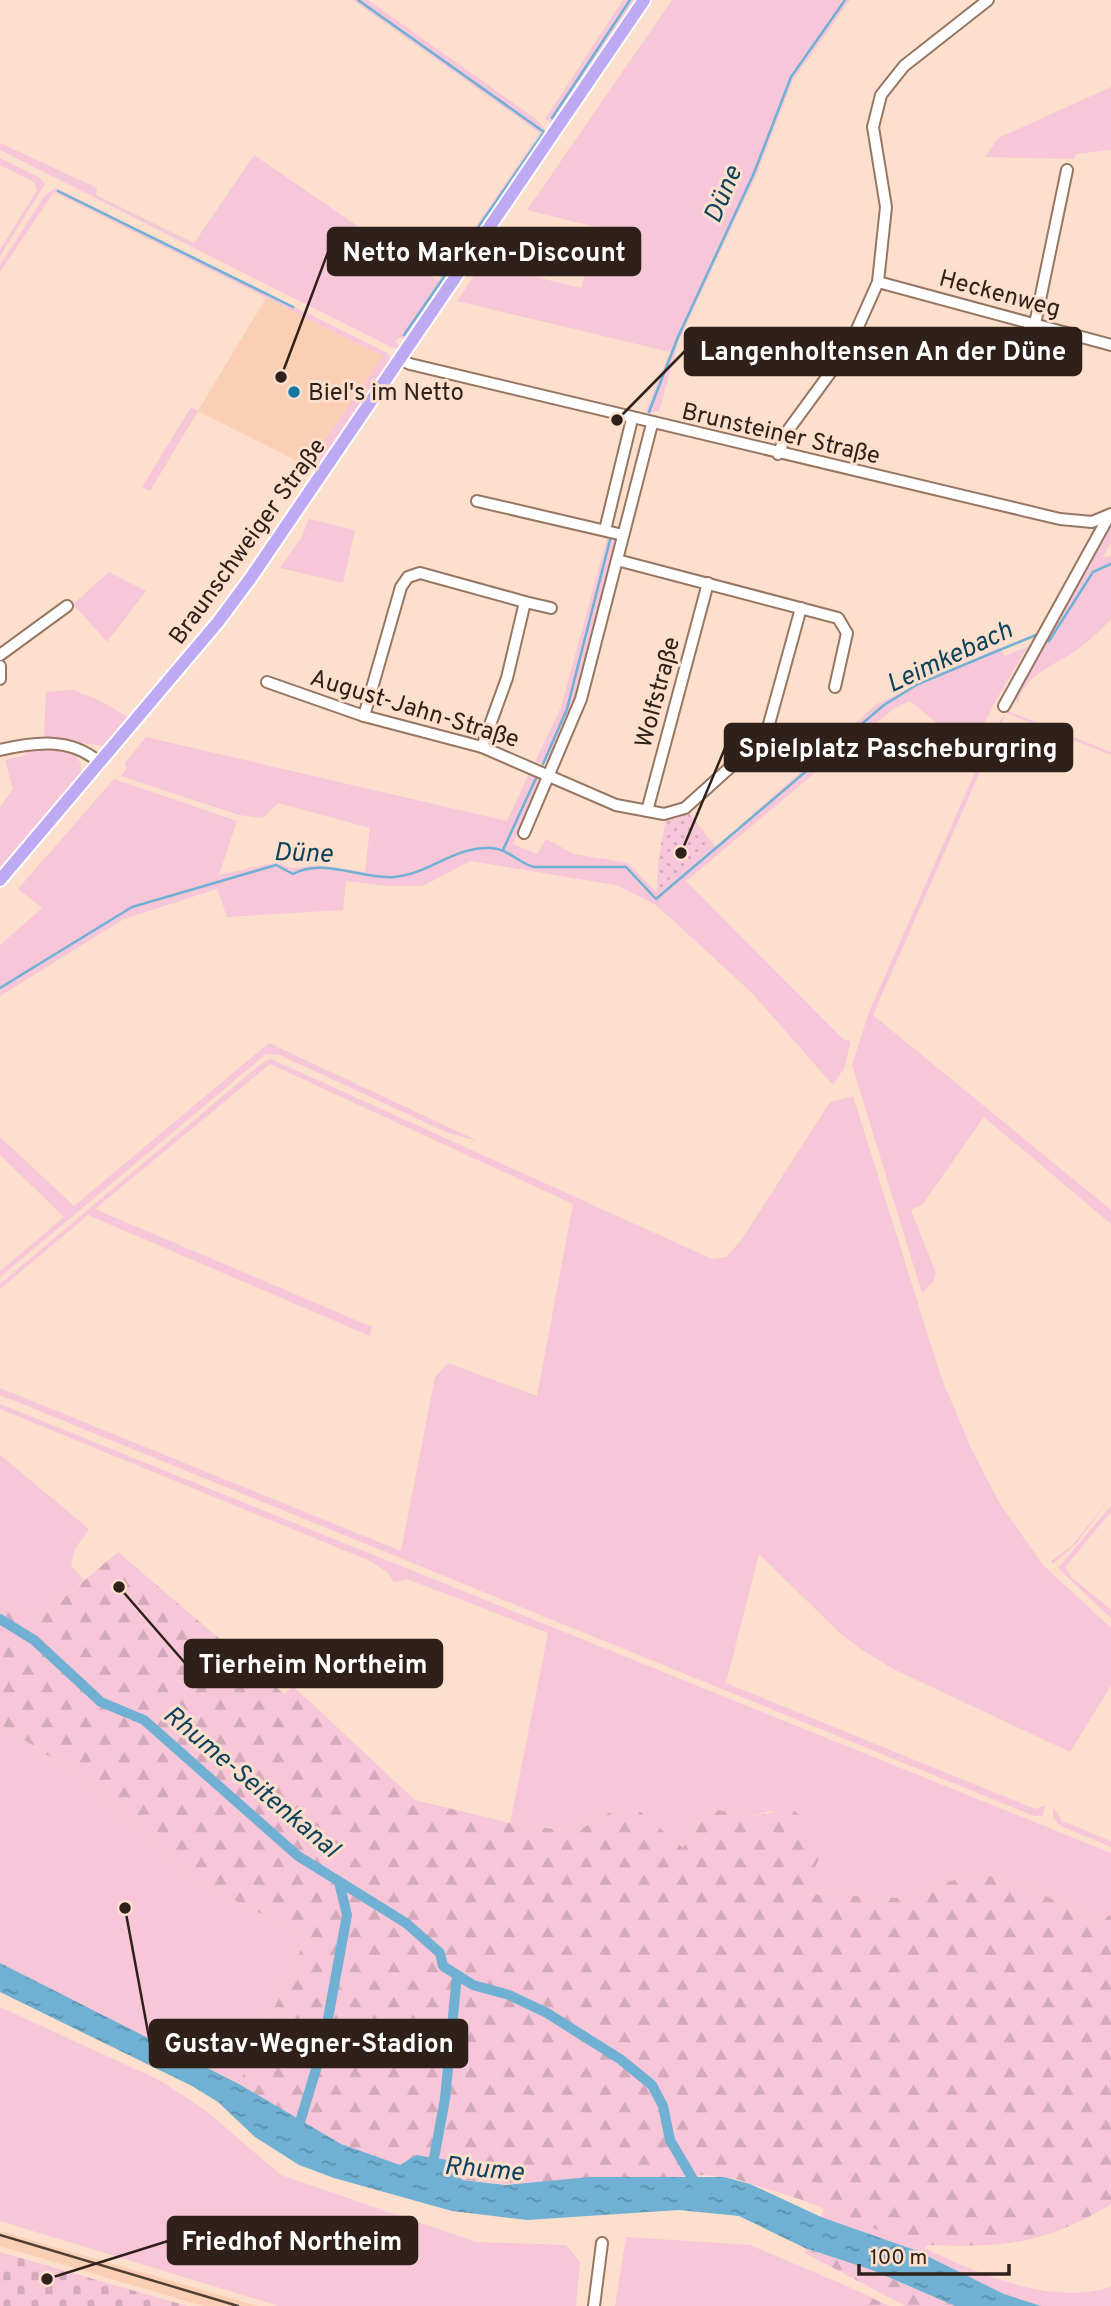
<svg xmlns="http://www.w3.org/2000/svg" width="1111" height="2306" font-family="Overpass,sans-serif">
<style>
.built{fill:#facfb4}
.green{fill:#f7c6d9}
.forest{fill:url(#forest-firs)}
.cemetery{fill:url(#cemetery-stones)}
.park{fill:url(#park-dots)}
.water{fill:url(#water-ripples)}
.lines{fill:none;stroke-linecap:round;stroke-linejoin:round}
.stream{stroke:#6fb0d3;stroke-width:2.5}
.canal{stroke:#6fb0d3;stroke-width:10}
.minor-casing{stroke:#977662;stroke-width:14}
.major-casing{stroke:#fff;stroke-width:16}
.minor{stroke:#fff;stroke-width:10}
.major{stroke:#beaaf2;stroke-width:12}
.rail{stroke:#4e3e34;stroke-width:2.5}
.poi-dot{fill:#1178a4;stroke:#fcdfcd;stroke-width:2.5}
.labels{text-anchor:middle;stroke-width:6;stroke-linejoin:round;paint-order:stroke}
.street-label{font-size:24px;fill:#2f2119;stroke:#fcdfcd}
.poi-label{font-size:24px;fill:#2f2119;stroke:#fcdfcd;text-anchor:start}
.water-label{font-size:26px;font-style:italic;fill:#0e435c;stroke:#fcdfcd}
.leader{fill:none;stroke:#2f2119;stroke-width:2.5}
.callout-dot{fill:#2f2119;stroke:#fcdfcd;stroke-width:2.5}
.callout{fill:#2f2119;stroke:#2f2119;stroke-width:2.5}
.callout-label{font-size:26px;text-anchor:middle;font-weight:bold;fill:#fff}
</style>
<defs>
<pattern id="forest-firs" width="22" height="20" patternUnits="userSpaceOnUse" patternTransform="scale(1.75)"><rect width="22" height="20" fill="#f7c6d9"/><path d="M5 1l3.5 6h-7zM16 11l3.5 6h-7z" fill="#d4aaba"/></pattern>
<pattern id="cemetery-stones" width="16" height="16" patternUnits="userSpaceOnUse" patternTransform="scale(1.75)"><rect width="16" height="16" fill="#f7c6d9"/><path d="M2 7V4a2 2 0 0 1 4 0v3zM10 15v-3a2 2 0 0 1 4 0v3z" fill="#d4aaba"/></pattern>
<pattern id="park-dots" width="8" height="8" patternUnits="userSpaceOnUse" patternTransform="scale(1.75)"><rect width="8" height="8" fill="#f7c6d9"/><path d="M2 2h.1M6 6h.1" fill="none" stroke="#d4aaba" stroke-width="1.8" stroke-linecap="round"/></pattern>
<pattern id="water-ripples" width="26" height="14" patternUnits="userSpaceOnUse" patternTransform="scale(1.75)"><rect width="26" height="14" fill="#6fb0d3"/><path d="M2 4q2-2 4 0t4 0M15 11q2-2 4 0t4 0" fill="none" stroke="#5c8faa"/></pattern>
</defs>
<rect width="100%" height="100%" fill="#fcdfcd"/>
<g class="built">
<path d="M266 298 384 356 307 466 198 411Z"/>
<path d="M0 2231 17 2236 258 2306H203L0 2246Z"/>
</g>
<g class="green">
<path d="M353 0H368L536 119 547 132 407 341 400 337 395 341 401 347 393 348 0 150V143L97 188 96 195 194 243 254 155 438 281 540 133Z"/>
<path d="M623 0H637L555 125 545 119Z"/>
<path d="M672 0H850L793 80 757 173 679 340 659 411 646 413 647 408 670 352 457 301 482 264 581 288 590 259 599 260 608 230 527 210Z"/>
<path d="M1111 87V150L1076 154 1074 159 985 157 998 138Z"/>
<path d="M0 158 40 178 45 184 0 256V250L37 190 34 182 0 165Z"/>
<path d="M56 188 387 353 392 361 318 471 307 466 383 356 54 192 0 272V265L45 195Z"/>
<path d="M191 407 198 411 150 491 142 487Z"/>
<path d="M309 519 355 530 343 583 280 568 301 538Z"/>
<path d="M1111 526V542L1103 557 1111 556V619C1101 629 1090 641 1078 649 1056 666 1025 672 1018 703L1013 696Z"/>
<path d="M607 538 618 541 574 707 550 763 535 762 561 707Z"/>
<path d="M109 572 146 591 107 642 73 604Z"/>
<path d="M1028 646 995 702 971 751 910 701 895 708 858 737 686 881 843 1039 851 1041 844 1068 833 1085 751 992 656 905 616 885 470 861 423 886H388L346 881 343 910 227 917 217 889 124 919 0 996V945L42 908 18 889 114 779 237 821 219 875 282 861 283 865 294 868 319 865 365 872 370 828 278 803 263 818 239 815 121 776 126 769 125 763 146 737 507 821 530 771 542 779 513 844 537 854 546 839 574 854 628 863 657 893 714 845 716 847 722 842 877 704 1000 647 1005 656Z"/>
<path d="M73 690 101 701 128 717 104 746 44 738 46 692Z"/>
<path d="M1008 711 1111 752V755L1006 713 873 1015 1111 1210V1224L984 1117 922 1205 911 1210 936 1273 933 1282 922 1293 852 1065 869 1012 995 727Z"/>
<path d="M42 749C61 750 86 751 80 775L0 870V807L13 789 5 760 24 756 27 750Z"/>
<path d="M269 1043 478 1141 448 1133 280 1055 266 1054 0 1277V1271L64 1217 0 1155V1137L74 1206Z"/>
<path d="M271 1059 712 1259 726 1257 740 1242 830 1102 853 1096 941 1377 972 1450 1000 1504 1043 1565 1111 1628V1686L1070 1752 893 1669 861 1649 842 1635 759 1554 726 1683 1035 1809 1046 1805 1042 1816H1034L0 1395V1388L401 1551 435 1377 448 1363 537 1396 573 1204 270 1064 95 1209 372 1327 370 1336 88 1215 0 1289V1284L262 1063Z"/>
<path d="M0 1404 1111 1853V1913L1100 1924 1027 1886 975 1872 905 1898 803 1894 771 1811 751 1816 712 1809 697 1824 683 1848 617 1808 576 1832 510 1823 548 1633 407 1579 394 1582 388 1573 370 1561 0 1409Z"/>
<path d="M0 1455 89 1529 75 1549 71 1566 84 1580 41 1617 0 1603Z"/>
<path d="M1111 1496 1076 1544 1053 1564 1051 1561 1072 1546Z"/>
<path d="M1111 1506V1512L1065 1567 1071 1577 1111 1610V1618L1058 1568Z"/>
<path d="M0 1724 96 1787 192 1879 307 1937 239 2084 0 1963Z"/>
<path d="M1053 1806 1062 1821 1111 1841V1847L1061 1826 1053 1818Z"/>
<path d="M0 2007 159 2080 205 2110 281 2175 476 2242 566 2245 580 2262 576 2306H279L0 2221Z"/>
<path d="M824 2209C858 2221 892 2233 924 2248 980 2274 1049 2306 1111 2287V2306H1041L1027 2302 1004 2294 915 2250 821 2217Z"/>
<path d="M626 2237 750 2245 851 2288 867 2306H615Z"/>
</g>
<g class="forest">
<path d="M118 1552 284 1694 293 1686 415 1800 510 1823 576 1832 617 1808H636L683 1848 697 1824 712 1809 751 1816 793 1810 806 1820 820 1856 804 1894 905 1898 975 1872 1027 1886 1100 1924 1111 1913V2204C1045 2244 1004 2248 928 2245L924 2248 802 2200 736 2179 703 2175 552 2188 443 2178 368 2162 239 2084 307 1937 192 1879 96 1787 0 1724V1603L41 1617Z"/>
<path d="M805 2248 872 2270 955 2306H905L805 2253Z"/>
<path d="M851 2288 889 2306H867Z"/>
</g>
<path class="cemetery" d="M0 2252 187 2306H0Z"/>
<path class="park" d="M688 812 714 845 657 894 658 862 666 819H677Z"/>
<path class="water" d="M0 1963 239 2084 341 2144 400 2165 416 2155 447 2160 462 2180 506 2185 590 2177H724L750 2184 821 2217 915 2250 1004 2294 1041 2306H955L872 2270 805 2248 739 2216 679 2210 527 2220 452 2211 334 2178 299 2165 255 2137 218 2102 192 2086 0 1992Z"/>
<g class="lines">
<g class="stream">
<path d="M358 0 544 132 404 335"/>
<path d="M552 118 630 0"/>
<path d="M58 191 293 307"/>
<path d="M649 412 678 337 754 173 791 77 845 0"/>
<path d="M1046 640 1049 641 1093 572 1111 564"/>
<path d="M543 764 567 709 610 540"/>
<path d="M503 850 537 776"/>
<path d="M0 988 132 907 276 865 293 874C323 857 363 880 394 877 430 874 454 846 491 848 509 849 518 863 534 867H626L656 899 884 705 918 684 1036 635 1040 637"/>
</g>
<g class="canal">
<path d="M0 1619 34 1640 101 1702 144 1720 298 1856 406 1923 440 1953 443 1966 473 1985 509 1995 547 2013 620 2059 652 2085 663 2106 670 2140 697 2186"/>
<path d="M297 2132 323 2046 347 1915 339 1882"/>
<path d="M434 2158 445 2099 457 1975"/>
</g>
<defs>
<g id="minor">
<path d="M878 282 1111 345"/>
<path d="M1035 324 1067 170"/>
<path d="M402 360 410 364 1060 519 1092 522 1111 514"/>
<path d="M778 454 789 429 849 347 878 282 886 207 873 127 881 95 904 66 988 0"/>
<path d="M477 501 623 535"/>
<path d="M605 530 632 419"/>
<path d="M617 560 838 618 847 633 835 687"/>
<path d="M525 602 551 608"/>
<path d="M0 655 67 606"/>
<path d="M0 666V679"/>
<path d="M267 682 364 716 482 747 616 805 664 814 685 808 766 735 801 608"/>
<path d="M1004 706 1109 516"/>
<path d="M364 716 401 587 408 577 420 573 525 602 507 678 482 747"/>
<path d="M0 750C35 742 70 737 99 762"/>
<path d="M647 811 708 583"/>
<path d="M524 833 581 699 652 424"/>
<path d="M594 2306 602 2243"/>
</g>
<path id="major" d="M0 880 218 622 252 576 644 0"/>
</defs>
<use href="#minor" class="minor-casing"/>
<use href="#major" class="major-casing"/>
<use href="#minor" class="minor"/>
<use href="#major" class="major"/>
<path class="rail" d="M0 2235 238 2306"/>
</g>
<circle class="poi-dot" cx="294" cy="392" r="7"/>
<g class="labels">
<g class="street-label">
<text transform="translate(1000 293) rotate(15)" y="8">Heckenweg</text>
<text transform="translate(781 433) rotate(13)" y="8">Brunsteiner Straße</text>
<text transform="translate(247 541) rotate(-54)" y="8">Braunschweiger Straße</text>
<text transform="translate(657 692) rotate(-75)" y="8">Wolfstraße</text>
<text transform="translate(415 708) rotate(17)" y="8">August-Jahn-Straße</text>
</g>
<g class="poi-label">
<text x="308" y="400">Biel's im Netto</text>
</g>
<g class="water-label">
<text transform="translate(722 194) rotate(-67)" y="9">Düne</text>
<text transform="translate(949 656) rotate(-25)" y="9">Leimkebach</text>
<text transform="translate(303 852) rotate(2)" y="9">Düne</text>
<text transform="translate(252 1781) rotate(40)" y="9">Rhume-Seitenkanal</text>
<text transform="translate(484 2168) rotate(5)" y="9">Rhume</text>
</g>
</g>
<path class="leader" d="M281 377L328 252M617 420L685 351M681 853L725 748M119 1587L185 1663M125 1908L150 2043M47 2279L168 2241"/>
<g class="callout-dot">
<circle cx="281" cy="377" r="7"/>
<circle cx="617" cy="420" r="7"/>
<circle cx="681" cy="853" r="7"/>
<circle cx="119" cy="1587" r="7"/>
<circle cx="125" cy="1908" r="7"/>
<circle cx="47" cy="2279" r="7"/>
</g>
<g class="callout">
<rect x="328" y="228" width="312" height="47" rx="7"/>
<rect x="685" y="328" width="396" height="47" rx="7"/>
<rect x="725" y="724" width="347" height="47" rx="7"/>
<rect x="185" y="1640" width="257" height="47" rx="7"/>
<rect x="150" y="2020" width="317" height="47" rx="7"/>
<rect x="168" y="2217" width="249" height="47" rx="7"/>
</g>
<g class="callout-label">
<text x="484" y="261">Netto Marken-Discount</text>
<text x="883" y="360">Langenholtensen An der Düne</text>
<text x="898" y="757">Spielplatz Pascheburgring</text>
<text x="313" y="1673">Tierheim Northeim</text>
<text x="309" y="2052">Gustav-Wegner-Stadion</text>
<text x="292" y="2250">Friedhof Northeim</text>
</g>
<path d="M859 2264v10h150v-10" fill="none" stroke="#2f2119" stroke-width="3.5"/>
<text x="870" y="2264" font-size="21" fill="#2f2119" stroke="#fcdfcd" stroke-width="5" paint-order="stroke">100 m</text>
</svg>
